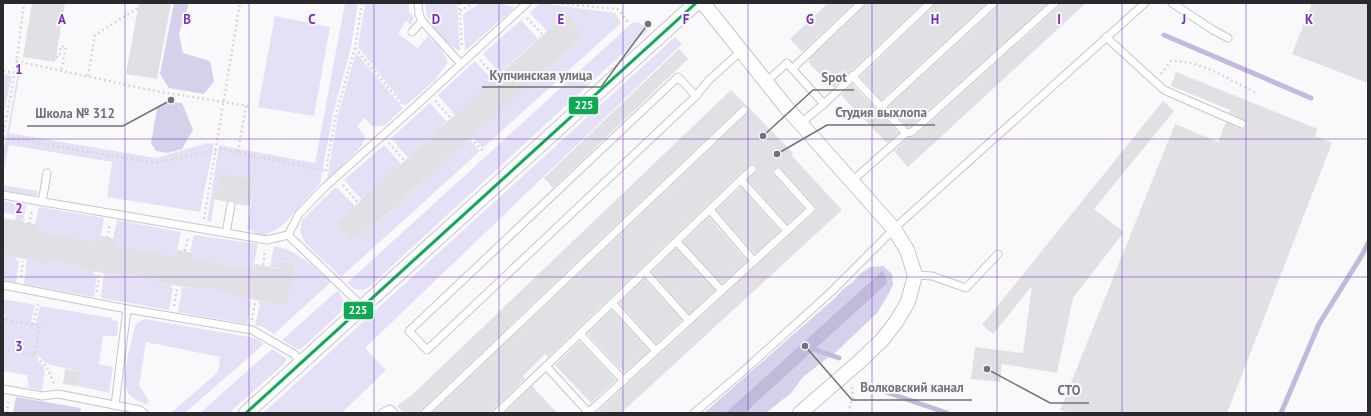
<svg xmlns="http://www.w3.org/2000/svg" width="1371" height="416" font-family="'PT Sans',sans-serif">
<style>
.green{fill:#e4e1f7}
.forest{fill:#d4d1eb}
.water{fill:#c0bbdc}
.lines{fill:none;stroke-linecap:round;stroke-linejoin:round}
.stream{stroke:#c0bbdc;stroke-width:5}
.building{fill:#e0e0e5}
.service-casing{stroke:#c6c5ca;stroke-width:9}
.minor-casing{stroke:#c6c5ca;stroke-width:16}
.path{stroke:#d7d7d8;stroke-width:2.5;stroke-dasharray:2 3;stroke-linecap:butt}
.service{stroke:#fefefe;stroke-width:7}
.minor{stroke:#fefefe;stroke-width:14}
.bus-1-casing{stroke:#f8f8fc;stroke-width:6}
.bus-1{stroke:#10a855;stroke-width:3}
.grid{fill:none;stroke:#7b2cbf;stroke-width:1;stroke-opacity:0.55}
.grid-label{font-size:13px;text-anchor:middle;font-weight:bold;fill:#7b2cbf;stroke:#f8f8fc;stroke-width:4;stroke-linejoin:round;paint-order:stroke}
.leader{fill:none;stroke:#727277;stroke-width:1.5}
.callout-dot{fill:#727277;stroke:#f8f8fc;stroke-width:1.5}
.callout-label{font-size:13px;text-anchor:middle;font-weight:bold;fill:#727277;stroke:#f8f8fc;stroke-width:4;stroke-linejoin:round;paint-order:stroke}
.line-badge{stroke:#f8f8fc;stroke-width:1.5}
.badge-label{font-size:11px;text-anchor:middle;font-weight:bold;fill:#fff}
</style>
<rect width="100%" height="100%" fill="#f9f9fb"/>
<g class="green">
<path d="M345 3H358L351 47 333 114 320 184 283 225 274 231 265 235H258L247 228 255 179 219 172 211 222 207 221 219 145 315 163Z"/>
<path d="M365 3H409V12L414 17 411 25 406 21 398 34 418 48 428 36 440 47 448 62 435 80 405 106 358 47Z"/>
<path d="M425 3H457L460 51C448 46 430 26 426 13 426 10 426 6 425 3Z"/>
<path d="M480 3H498L514 7 512 10 465 51 463 14Z"/>
<path d="M540 3 615 13 621 23 483 148 472 136 579 40 577 38 583 33 566 14 547 31 530 13Z"/>
<path d="M275 16 330 27 314 116 258 107Z"/>
<path d="M521 20 538 39 500 73 483 54Z"/>
<path d="M639 22 648 30 368 288C359 292 354 289 347 283L632 23Z"/>
<path d="M675 37 682 44 365 348 386 370 342 413H263Z"/>
<path d="M356 53 403 108 385 125 373 127 365 118 357 126 365 136 362 146 327 180 338 115Z"/>
<path d="M475 61 493 81 455 115 438 95Z"/>
<path d="M19 67H21L9 133 156 158 208 143 214 144 200 212 107 197 112 162 9 145 3 174V154Z"/>
<path d="M3 74 12 76 4 112 3 109Z"/>
<path d="M430 103 447 122 408 158 391 138Z"/>
<path d="M469 139 480 151 341 277 305 243 300 232 302 220 336 187 355 206 335 224 352 242 357 237 359 239 394 208 393 206 404 195 406 197Z"/>
<path d="M384 145 401 164 362 200 344 180Z"/>
<path d="M3 185 37 191 38 194 36 196 3 190Z"/>
<path d="M3 201 26 205 23 223 15 221 16 215 3 212Z"/>
<path d="M39 207 104 218 100 242 38 231 35 225Z"/>
<path d="M117 220 181 232 177 250H178L177 256 115 245 113 239Z"/>
<path d="M194 235 258 244 254 264H256L255 270 192 259 193 253 190 252Z"/>
<path d="M274 246C298 250 313 267 331 282L274 334 263 327 255 325 260 304 258 303 259 301 288 306 295 264 281 261 279 268 270 267Z"/>
<path d="M3 255 16 257V260L19 261 16 283 3 281Z"/>
<path d="M27 259 47 262V260L80 266V269L94 271 93 274 97 275 94 297 24 284Z"/>
<path d="M104 273 125 276V274L157 279V282L172 285 171 288H173L169 310 101 298Z"/>
<path d="M212 286 227 289V291L235 293 249 299V301L251 302 247 324 178 312 182 290H181L182 287 201 290 202 287 211 289Z"/>
<path d="M338 290 344 302 340 313 301 349H297L282 340Z"/>
<path d="M3 299 35 305 31 322 36 323 40 306 112 318V320L115 321V319L118 322 117 336H103L99 364 113 367 109 393 78 386 81 372 47 364 37 355 36 358 45 369 42 391 29 388 27 375 3 371V317H6L3 310Z"/>
<path d="M145 319 249 337 257 339 264 344 185 413H171L218 372 220 357 146 342 139 385 149 401 146 405C141 402 131 398 128 393 120 379 132 341 135 325L140 321Z"/>
<path d="M272 349 286 358 285 363 229 413H200Z"/>
</g>
<g class="forest">
<path d="M174 3H189L179 34 183 53 210 61 214 81 204 94 169 88 160 74Z"/>
<path d="M169 102 182 103 193 130 182 149 168 153 156 151 151 143 157 108Z"/>
<path d="M883 266 892 274 893 285 888 295 877 313 834 354 826 359 803 377 791 393 766 413H745L888 283 883 270 725 413H704L836 297 844 288 853 282 860 274 870 267Z"/>
<path d="M16 397 81 408 80 413H13Z"/>
</g>
<path class="water" d="M883 270 888 283 745 413H725Z"/>
<g class="lines">
<g class="stream">
<path d="M1164 35 1311 98"/>
<path d="M810 348 839 358"/>
<path d="M880 390 947 413"/>
<path d="M1281 413 1319 324 1362 255 1368 243"/>
</g>
</g>
<g class="building">
<path d="M32 3H65L55 62 23 57Z"/>
<path d="M139 3H171L157 79 126 74Z"/>
<path d="M828 3H854L802 52 790 39Z"/>
<path d="M866 3H923L834 87H832L808 62 810 60 809 59 864 7Z"/>
<path d="M935 3H987L881 100 860 77 933 7Z"/>
<path d="M999 3H1048L910 127 908 128 888 107 997 7Z"/>
<path d="M1060 3H1086L908 167 894 151 908 138 915 136 1058 7Z"/>
<path d="M1312 3H1368V83L1292 54Z"/>
<path d="M566 14 583 33 577 38 579 40 359 239 357 237 352 242 335 224Z"/>
<path d="M679 49 688 59 553 188 544 178Z"/>
<path d="M1176 72 1318 129 1315 136 1332 143 1227 413H1069L1060 410 1175 124 1218 142 1226 122 1240 129 1245 128 1247 126 1246 121 1229 113 1230 110 1171 86Z"/>
<path d="M852 84 899 133 887 143 841 95Z"/>
<path d="M731 90 747 106 743 105 741 106 422 409 420 413H404L397 406 413 394Z"/>
<path d="M1163 101 1174 111 1094 209 1124 232 1073 298 1057 373 1002 364 1000 382 971 379 975 347 1023 353 1032 286 993 334 982 325Z"/>
<path d="M748 107 793 153 791 155 842 210 621 413H600L598 411 815 212 816 208 815 206 780 167 774 169 773 171 774 175 804 209 787 224 748 180 757 170 755 165 750 164 548 357 545 354 523 376 525 379 494 409 492 413H432L747 114 749 111Z"/>
<path d="M219 172 255 179 250 206 236 204 232 200 227 202 214 199Z"/>
<path d="M741 187 780 231 755 254 716 210Z"/>
<path d="M709 217 747 261 722 284 683 242Z"/>
<path d="M3 218 39 225 38 231 100 242 101 236 116 239 115 245 177 256 178 250 193 253 192 259 255 270 256 264 279 269 280 261 295 264 288 306 234 296 235 293 220 290 202 287V290L157 282V279L125 274V276L104 273 79 269 80 266 47 260V263L3 255Z"/>
<path d="M676 248 715 290 689 314 652 272Z"/>
<path d="M644 279 682 320 656 344 619 303Z"/>
<path d="M612 310 649 351 624 373 587 334Z"/>
<path d="M580 341 616 380 591 403 555 365Z"/>
<path d="M65 369 81 372 78 386 63 384Z"/>
<path d="M532 386 557 413H504Z"/>
</g>
<g class="lines">
<defs>
<g id="service">
<path d="M418 3 419 14 422 21 461 64"/>
<path d="M1172 3 1213 30 1228 38"/>
<path d="M412 32 422 21"/>
<path d="M1106 37 1164 90 1242 124"/>
<path d="M792 69 861 3"/>
<path d="M766 82 787 63 824 104 801 123"/>
<path d="M696 96 678 77 409 331 427 350 696 96 708 81 741 51"/>
<path d="M824 104 930 3"/>
<path d="M881 107 994 3"/>
<path d="M906 133 912 132 1055 3"/>
<path d="M778 172 811 209 787 231"/>
<path d="M852 181 906 133 852 76"/>
<path d="M3 195 267 240 288 235 299 214 325 187 409 112 527 3"/>
<path d="M42 202 47 173"/>
<path d="M710 210 754 261"/>
<path d="M226 233 231 205"/>
<path d="M288 235 363 307"/>
<path d="M677 242 722 291"/>
<path d="M645 272 689 321"/>
<path d="M915 275 932 276 966 288 998 254"/>
<path d="M3 285 127 309 252 330 294 354 301 363"/>
<path d="M612 303 656 351"/>
<path d="M580 334 624 381"/>
<path d="M546 366 589 413"/>
<path d="M3 389 42 396 58 394 140 410 144 413"/>
<path d="M115 405 127 309"/>
<path d="M382 413 390 409 394 413"/>
<path d="M425 413 744 110"/>
<path d="M497 413 752 169"/>
<path d="M588 413 787 231 741 180"/>
<path d="M694 413 739 375 830 293 898 225 1145 3"/>
</g>
<g id="minor">
<path d="M703 3 786 107 894 229 907 250 915 275 908 302 896 322 882 340 859 362 800 413"/>
<path d="M246 413 696 3"/>
</g>
</defs>
<use href="#service" class="service-casing"/>
<use href="#minor" class="minor-casing"/>
<g class="path">
<path d="M459 3 462 46"/>
<path d="M557 3 617 9 620 11 628 22"/>
<path d="M460 11 474 3"/>
<path d="M527 18 543 35"/>
<path d="M355 48 402 104"/>
<path d="M56 57H59L61 46 66 47 61 71"/>
<path d="M480 60 496 77"/>
<path d="M16 61 155 91 249 106"/>
<path d="M3 71 15 73"/>
<path d="M1161 74 1171 61C1202 61 1228 79 1256 93"/>
<path d="M88 76 95 35 138 8"/>
<path d="M435 101 451 118"/>
<path d="M3 116 5 121"/>
<path d="M3 137 154 163 222 149 326 171"/>
<path d="M3 137 16 66 24 3"/>
<path d="M471 138 484 152"/>
<path d="M389 143 405 161"/>
<path d="M238 152 246 106"/>
<path d="M326 171 336 114 355 48 362 3"/>
<path d="M343 185 358 203"/>
<path d="M204 219 240 3"/>
<path d="M29 224 32 211"/>
<path d="M107 238 110 224"/>
<path d="M185 251 188 238"/>
<path d="M263 265 265 250"/>
<path d="M21 277 23 261"/>
<path d="M97 292 99 275"/>
<path d="M174 306 177 289"/>
<path d="M3 313 6 320 3 319"/>
<path d="M6 320 40 326 34 355"/>
<path d="M252 320 255 302"/>
<path d="M33 325 38 304"/>
<path d="M3 349 34 355 47 367 54 384"/>
<path d="M7 413 8 402"/>
<path d="M848 413 853 396 852 386"/>
</g>
<use href="#service" class="service"/>
<use href="#minor" class="minor"/>
<defs>
<path id="bus-1" d="M246 413 696 3"/>
</defs>
<use href="#bus-1" class="bus-1-casing"/>
<use href="#bus-1" class="bus-1"/>
</g>
<path class="grid" d="M125 3V413M249 3V413M374 3V413M499 3V413M623 3V413M748 3V413M872 3V413M997 3V413M1122 3V413M1246 3V413M3 139H1368M3 277H1368"/>
<g class="grid-label">
<text x="62" y="24">A</text>
<text x="187" y="24">B</text>
<text x="312" y="24">C</text>
<text x="436" y="24">D</text>
<text x="561" y="24">E</text>
<text x="686" y="24">F</text>
<text x="810" y="24">G</text>
<text x="935" y="24">H</text>
<text x="1059" y="24">I</text>
<text x="1184" y="24">J</text>
<text x="1309" y="24">K</text>
<text x="19" y="74">1</text>
<text x="19" y="213">2</text>
<text x="19" y="351">3</text>
</g>
<path class="leader" d="M648 24L601 87H482M763 136L813 90H854M777 154L827 125H935M171 100L123 126H27M805 346L852 400H972M987 369L1050 403H1089"/>
<g class="callout-dot">
<circle cx="648" cy="24" r="4"/>
<circle cx="763" cy="136" r="4"/>
<circle cx="777" cy="154" r="4"/>
<circle cx="171" cy="100" r="4"/>
<circle cx="805" cy="346" r="4"/>
<circle cx="987" cy="369" r="4"/>
</g>
<g class="callout-label">
<text x="541" y="80">Купчинская улица</text>
<text x="834" y="82">Spot</text>
<text x="881" y="117">Студия выхлопа</text>
<text x="75" y="118">Школа № 312</text>
<text x="912" y="392">Волковский канал</text>
<text x="1069" y="395">СТО</text>
</g>
<g class="line-badge">
<rect x="568" y="96" width="31" height="19" rx="4" fill="#10a855"/>
<rect x="343" y="301" width="31" height="19" rx="4" fill="#10a855"/>
</g>
<g class="badge-label">
<text x="584" y="109">225</text>
<text x="358" y="314">225</text>
</g>
<rect width="1371" height="416" fill="none" stroke="#2a2930" stroke-width="8"/>
</svg>
